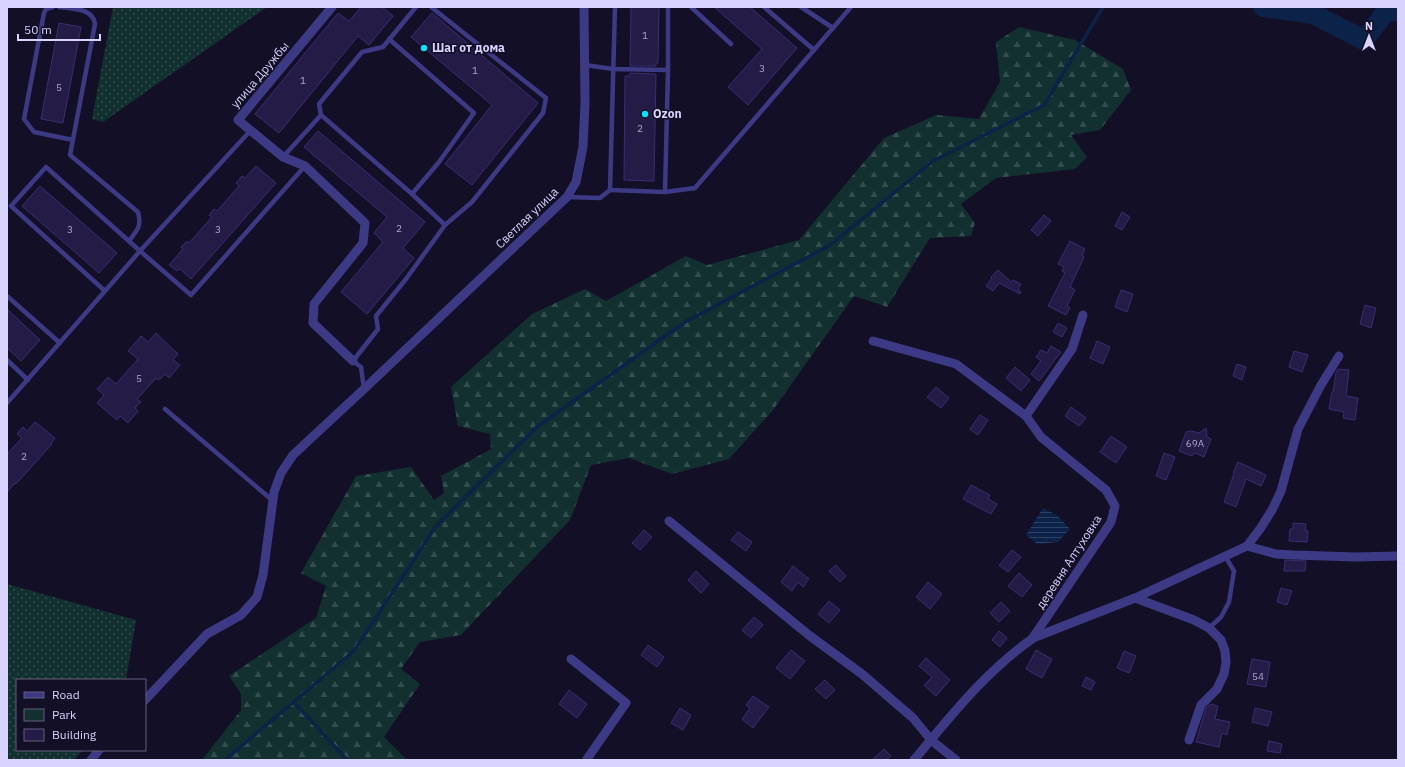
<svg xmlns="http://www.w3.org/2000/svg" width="1405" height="767" font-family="'IBM Plex Sans',sans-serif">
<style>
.green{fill:url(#green-dots)}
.forest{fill:url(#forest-firs)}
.water{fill:url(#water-rules)}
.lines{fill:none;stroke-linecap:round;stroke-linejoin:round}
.stream{stroke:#0c2248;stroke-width:3.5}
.river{stroke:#0c2248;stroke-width:20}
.building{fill:#241b47;stroke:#3b2d73}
.lane{stroke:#3d3a85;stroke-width:4.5}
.street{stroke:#3d3a85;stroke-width:9}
.poi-dot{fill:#00e5ff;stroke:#130f26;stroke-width:1.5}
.labels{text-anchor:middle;stroke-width:3;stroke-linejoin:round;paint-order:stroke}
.number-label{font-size:10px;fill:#aca6d1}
.poi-label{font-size:12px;font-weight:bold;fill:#d9d4ff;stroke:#130f26;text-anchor:start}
.street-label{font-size:12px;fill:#d9d4ff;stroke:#130f26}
</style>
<defs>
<pattern id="green-dots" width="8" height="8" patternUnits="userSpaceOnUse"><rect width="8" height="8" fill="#12302f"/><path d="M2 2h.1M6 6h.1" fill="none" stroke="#344d4e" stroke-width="1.8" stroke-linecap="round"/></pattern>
<pattern id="forest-firs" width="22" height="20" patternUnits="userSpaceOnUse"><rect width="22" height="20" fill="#12302f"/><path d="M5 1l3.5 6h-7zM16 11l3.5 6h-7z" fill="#344d4e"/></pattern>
<pattern id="water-rules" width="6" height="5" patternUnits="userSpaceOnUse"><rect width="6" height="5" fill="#0c2248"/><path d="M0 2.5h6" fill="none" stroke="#2f4163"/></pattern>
</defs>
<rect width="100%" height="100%" fill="#130f26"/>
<g class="green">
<path d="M113 7H267L103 122 92 119Z"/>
<path d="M7 584 136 620 126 680H17V750H83L74 760H7Z"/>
</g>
<path class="forest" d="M1019 27 1075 40 1123 69 1131 90 1100 130 1071 135 1087 157 1075 169 996 178 961 204 975 223 971 236 930 238 887 307 854 296 773 410 729 459 672 474 629 458 591 465 570 520 461 635 420 642 401 669 420 684 384 737 407 760H202L241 710V694L229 676 316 618 326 586 301 573 356 476 411 467 434 500 444 493 441 476 491 449 490 434 458 426 451 387 532 314 585 289 606 301 686 256 707 265 799 240 884 138 936 115 979 119 1000 82 996 42Z"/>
<path class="water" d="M1043 508 1058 516 1070 529 1058 542 1037 544 1026 535Z"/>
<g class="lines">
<g class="stream">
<path d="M294 702 347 760"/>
<path d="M225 760 354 651 436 526 537 427 685 322 829 246 933 161 1044 105 1103 7"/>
</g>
<path class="river" d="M1263 7 1313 14 1364 40 1388 9 1398 12"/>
</g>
<g class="building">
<path d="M361 7H382L393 16 369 45 358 36 279 133 255 114 338 13 349 21Z"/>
<path d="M631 7H659L658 63H656V66H630Z"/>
<path d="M714 7H750L797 48 748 105 728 87 762 49Z"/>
<path d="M432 13 538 103 472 185 445 164 492 105 411 37Z"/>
<path d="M59 23 81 27 63 123 41 119Z"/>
<path d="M630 73 656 74 654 181 624 180 625 76H630Z"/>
<path d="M318 131 425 222 403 248 414 258 367 314 341 292 383 242 374 233 387 217 304 147Z"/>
<path d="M256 166 276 183 191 279 180 269 177 271 169 265 183 249 181 247 187 241 189 243 212 217 209 215 214 209 217 211 239 186 236 183 242 176 245 178Z"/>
<path d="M40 186 117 253 99 273 22 206Z"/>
<path d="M1122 212 1130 217 1122 230 1115 226Z"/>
<path d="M1044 215 1051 221 1038 236 1031 230Z"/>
<path d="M1070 241 1085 249 1082 256 1084 257 1070 287 1075 290 1067 306 1070 308 1066 315 1048 306 1065 273 1062 271 1064 267 1058 264Z"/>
<path d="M998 270 1011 282 1013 280 1021 284 1018 289 1021 292 1020 294 999 283 993 291 986 286 992 278 991 277Z"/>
<path d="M1121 290 1133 294 1127 312 1115 307Z"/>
<path d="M1365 305 1376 308 1371 328 1360 324Z"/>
<path d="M7 309 40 340 21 361 7 348Z"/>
<path d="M1058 323 1067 328 1062 337 1053 332Z"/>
<path d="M156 333 178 354 173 360 180 365 169 378 165 374 159 380 156 378 137 399 141 402 135 408 138 411 128 423 120 416 117 420 97 403 104 395 97 389 108 377 116 384 138 359 128 351 141 336 148 342Z"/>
<path d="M1097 341 1110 347 1103 364 1090 358Z"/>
<path d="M1051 346 1061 352 1039 381 1031 374 1041 361 1036 357 1041 350 1047 353Z"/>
<path d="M1294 351 1308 355 1302 372 1289 367Z"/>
<path d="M1237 364 1246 367 1242 380 1233 376Z"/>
<path d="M1015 367 1030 380 1021 391 1006 378Z"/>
<path d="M1338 369 1349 370 1346 396 1358 398 1355 420 1343 418 1344 412 1329 409 1332 392H1333L1336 372Z"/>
<path d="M936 387 949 398 941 408 927 397Z"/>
<path d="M1071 407 1086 418 1079 426 1065 416Z"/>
<path d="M980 415 988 420 978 435 970 429Z"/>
<path d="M35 422 55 438 51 443 52 444 16 484 15 483 7 492V454L22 438 17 434 23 427 27 431Z"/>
<path d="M1206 428 1207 437 1211 439 1204 457 1195 453 1192 456 1179 451 1186 432 1192 431 1199 433Z"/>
<path d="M1111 436 1127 447 1116 463 1100 452Z"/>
<path d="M1164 453 1175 457 1166 480 1156 476Z"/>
<path d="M1238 462 1266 475 1261 486 1246 479 1236 507 1224 502 1234 474 1233 473Z"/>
<path d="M971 485 990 495 988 499 997 504 991 514 963 499Z"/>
<path d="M1293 523 1306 524 1305 531H1308L1307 542 1289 541 1290 529H1293Z"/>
<path d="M644 530 652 537 640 550 632 543Z"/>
<path d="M738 532 752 542 746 551 731 540Z"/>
<path d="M1012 550 1021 557 1008 572 999 565Z"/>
<path d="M1285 560 1306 561 1305 571H1284Z"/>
<path d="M836 565 846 576 840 582 829 571Z"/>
<path d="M793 566 809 579 803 587 798 582 792 591 781 582Z"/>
<path d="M696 571 709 584 701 593 688 580Z"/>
<path d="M1019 573 1032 585 1022 597 1008 586Z"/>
<path d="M928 582 942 594 930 609 916 597Z"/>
<path d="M1281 588 1292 591 1287 605 1277 602Z"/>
<path d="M829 601 840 610 829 623 818 614Z"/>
<path d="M1001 602 1010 611 999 622 990 613Z"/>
<path d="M754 617 763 625 751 638 742 630Z"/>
<path d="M999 631 1007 638 1000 647 992 640Z"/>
<path d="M648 645 664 657 657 667 641 655Z"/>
<path d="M791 650 805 661 790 679 776 668Z"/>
<path d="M1036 650 1052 659 1042 678 1026 669Z"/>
<path d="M1124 651 1136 656 1129 673 1117 668Z"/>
<path d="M926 658 950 680 936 696 924 685 932 677 919 666Z"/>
<path d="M1252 659 1270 662 1266 687 1247 684Z"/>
<path d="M1086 677 1095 682 1091 690 1082 686Z"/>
<path d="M825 680 835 690 826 699 815 689Z"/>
<path d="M569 690 587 704 577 718 559 704Z"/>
<path d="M753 696 769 707 753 728 742 719 750 708 746 705Z"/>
<path d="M1211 704 1218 706 1215 719 1230 722 1227 735 1222 733 1219 747 1196 742 1206 708Z"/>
<path d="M680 708 691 715 683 730 671 723Z"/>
<path d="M1255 708 1272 712 1268 726 1252 722Z"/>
<path d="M1269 741 1282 744 1280 753 1267 751Z"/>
<path d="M884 749 891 756 886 760H872Z"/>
</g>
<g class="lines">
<g class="lane">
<path d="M53 7 46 9 44 13 24 119 34 132 73 140"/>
<path d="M59 7C72 9 93 8 95 24L70 155 138 212C142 227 137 230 129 241"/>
<path d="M431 7 546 98 543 113 472 202 445 225"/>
<path d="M615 7 610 190 665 192 668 70"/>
<path d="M691 7 731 44"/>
<path d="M764 7 814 50"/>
<path d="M801 7 833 28"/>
<path d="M389 39 474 113 439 162 412 194"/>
<path d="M585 65 613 69 668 70V7"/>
<path d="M251 130 140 251 191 295 305 166"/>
<path d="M283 157 321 115"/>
<path d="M665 192 695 188 851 7"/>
<path d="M567 197 600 198 610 190"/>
<path d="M7 296 60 343"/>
<path d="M7 360 28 380"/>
<path d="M364 389 361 367 353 361 378 329 376 316 406 279 445 225 412 194 321 115 319 104 362 52 383 47 416 7"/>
<path d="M7 403 140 251 46 167 11 206 105 291"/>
<path d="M165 409 272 500"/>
<path d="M1209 628 1221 617 1229 602 1234 571 1225 556"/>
</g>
<g class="street">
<path d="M332 7 238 120 283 157 305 166 365 223 363 243 314 304 313 323 353 361"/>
<path d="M873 341 956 364 1026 416 1041 437 1106 490 1115 506 1111 522 1032 639C986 671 950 717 914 760"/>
<path d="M1026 416 1072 349 1083 315"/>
<path d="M669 521 810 636 862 674 913 718 931 740 956 760"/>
<path d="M1247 546 1276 554 1294 555 1356 557 1398 556"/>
<path d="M1135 598 1194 620 1209 628 1221 640 1225 651 1226 662 1224 674 1217 689 1201 705 1189 740"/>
<path d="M1033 638 1135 598 1247 546 1260 529 1272 510 1281 491 1298 429 1321 385 1339 356"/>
<path d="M571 659 626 703 587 759 588 760"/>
<path d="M145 700 207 634 241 615 257 597 263 575 274 492 281 473 293 455 364 389 567 197 576 182 583 147 585 103 584 7"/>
<path d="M91 760 99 750"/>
</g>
</g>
<g class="poi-dot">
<circle cx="424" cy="48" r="4"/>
<circle cx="645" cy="114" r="4"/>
</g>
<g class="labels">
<g class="number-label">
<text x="645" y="39">1</text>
<text x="762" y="72">3</text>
<text x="475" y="74">1</text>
<text x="303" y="84">1</text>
<text x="59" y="91">5</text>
<text x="640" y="132">2</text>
<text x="399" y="232">2</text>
<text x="70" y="233">3</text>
<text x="218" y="233">3</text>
<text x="139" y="382">5</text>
<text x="1195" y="447">69А</text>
<text x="24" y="460">2</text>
<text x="1258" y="680">54</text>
</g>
<g class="poi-label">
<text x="432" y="52">Шаг от дома</text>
<text x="653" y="118">Ozon</text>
</g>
<g class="street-label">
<text transform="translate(260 75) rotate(-50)" y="4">улица Дружбы</text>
<text transform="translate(527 218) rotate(-44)" y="4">Светлая улица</text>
<text transform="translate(1069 562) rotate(-57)" y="4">деревня Алтуховка</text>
</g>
</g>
<rect width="1405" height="767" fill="none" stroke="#d9d4ff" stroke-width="16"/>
<rect x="16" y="679" width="130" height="72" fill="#130f26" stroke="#625e7d"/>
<rect x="24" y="692" width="20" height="6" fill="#3d3a85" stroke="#625e7d"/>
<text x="52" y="699" font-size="12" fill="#d9d4ff">Road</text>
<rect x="24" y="709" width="20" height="12" fill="#12302f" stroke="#625e7d"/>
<text x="52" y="719" font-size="12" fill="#d9d4ff">Park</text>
<rect x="24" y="729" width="20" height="12" fill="#241b47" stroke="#625e7d"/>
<text x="52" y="739" font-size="12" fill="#d9d4ff">Building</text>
<g transform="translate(1369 36)" stroke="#130f26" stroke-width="3" paint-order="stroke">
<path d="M0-3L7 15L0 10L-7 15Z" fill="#d9d4ff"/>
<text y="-6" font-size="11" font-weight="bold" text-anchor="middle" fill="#d9d4ff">N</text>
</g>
<path d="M18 34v6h82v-6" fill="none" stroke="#d9d4ff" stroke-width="2"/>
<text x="24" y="34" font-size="12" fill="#d9d4ff" stroke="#130f26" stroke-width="3" paint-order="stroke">50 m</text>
</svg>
